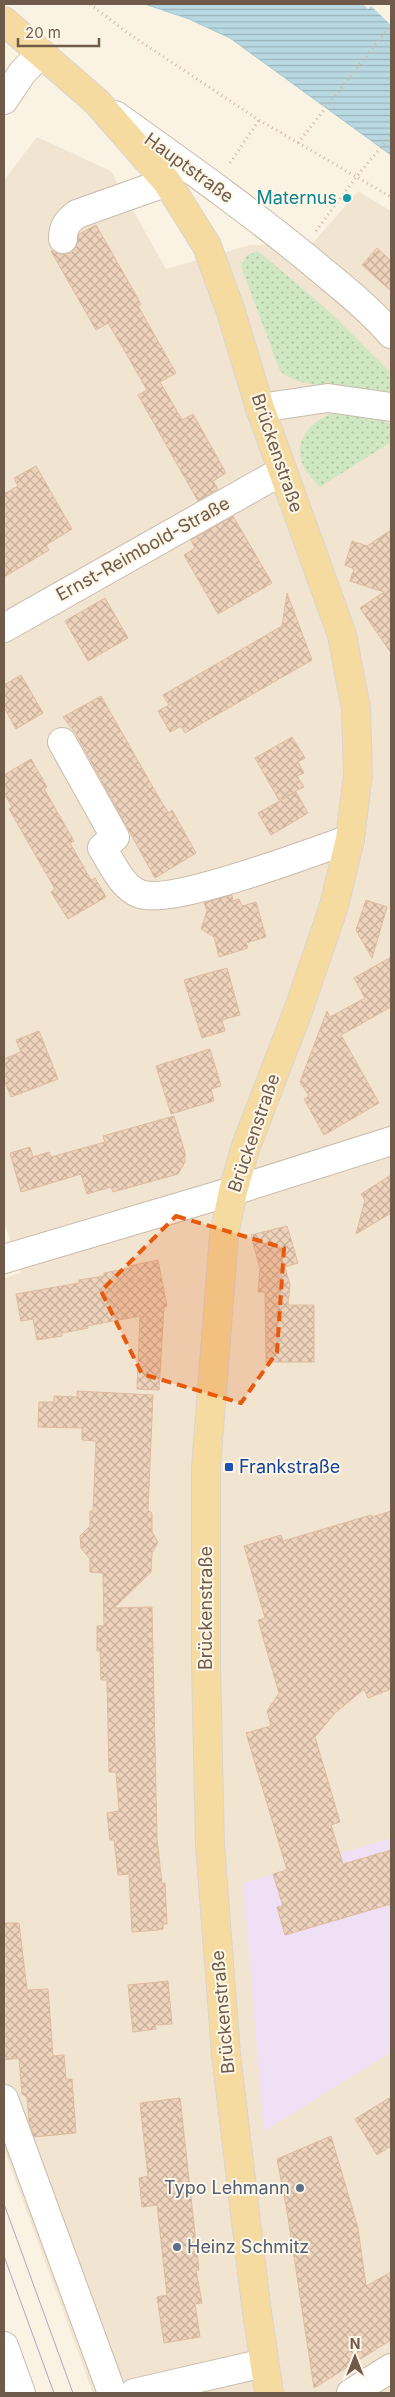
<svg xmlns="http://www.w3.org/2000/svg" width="395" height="2397" font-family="Inter,sans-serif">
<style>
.residential{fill:#f1e5d2}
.education{fill:#f0e0f6}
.grass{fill:url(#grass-dots)}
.water{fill:url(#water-rules);stroke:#a0c8d3}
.pier{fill:#faf3e3}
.building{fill:url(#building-cross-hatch);stroke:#dfbb9e}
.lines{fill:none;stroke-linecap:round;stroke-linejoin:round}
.minor-casing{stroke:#cabbaa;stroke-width:30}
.major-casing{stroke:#dad4d0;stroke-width:30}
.path{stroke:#d2b7a0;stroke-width:3;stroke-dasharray:1 4;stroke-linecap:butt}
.minor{stroke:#fff;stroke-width:28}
.major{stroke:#f5db9f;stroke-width:28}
.tram{stroke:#b6a3c2;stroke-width:1}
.marked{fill:#e8590c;fill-opacity:0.2;stroke:#e8590c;stroke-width:4;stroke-dasharray:10 6;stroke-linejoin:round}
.culture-dot{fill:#0f9aa8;stroke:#fef7e8;stroke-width:2}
.transit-dot{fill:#1a4fb4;stroke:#fef7e8;stroke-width:2}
.service-dot{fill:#5c6f8a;stroke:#fef7e8;stroke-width:2}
.labels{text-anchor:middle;stroke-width:4;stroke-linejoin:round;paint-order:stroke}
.street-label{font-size:18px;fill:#705b4b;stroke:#fef7e8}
.culture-label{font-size:18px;fill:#0d838f;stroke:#fef7e8;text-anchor:end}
.transit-label{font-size:18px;fill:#164399;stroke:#fef7e8;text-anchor:start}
.service-label{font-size:18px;fill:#4e5e75;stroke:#fef7e8;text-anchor:end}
</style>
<defs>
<pattern id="grass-dots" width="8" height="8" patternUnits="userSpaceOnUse" patternTransform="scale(1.25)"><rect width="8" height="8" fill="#cfe7c2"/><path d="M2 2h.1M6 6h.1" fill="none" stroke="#acbea0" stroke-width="1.8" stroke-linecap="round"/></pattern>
<pattern id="water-rules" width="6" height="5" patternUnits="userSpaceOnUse" patternTransform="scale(1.25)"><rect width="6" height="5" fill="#b9d9e2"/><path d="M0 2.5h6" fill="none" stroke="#9bb3b9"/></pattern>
<pattern id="building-cross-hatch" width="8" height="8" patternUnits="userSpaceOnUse" patternTransform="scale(1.25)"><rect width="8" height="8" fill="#eed3bc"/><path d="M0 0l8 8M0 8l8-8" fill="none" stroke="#c5ae9b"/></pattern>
</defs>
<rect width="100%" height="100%" fill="#faf3e3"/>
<path class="residential" d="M37 137 111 171 166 269 250 245 312 244 358 191 391 211V2393H93L4 2149V1278L21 1273 4 1222V180Z"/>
<path class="education" d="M391 1838V2052L264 2131 243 1883Z"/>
<g class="grass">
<path d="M258 251 332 314 389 371 391 397C379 394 366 390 353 388 328 384 300 388 280 371L241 266 247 255Z"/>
<path d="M343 411 364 414 391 424V442L320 487C314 481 307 474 303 465 291 437 317 415 343 411Z"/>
</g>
<path class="water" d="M145 4H391V155L230 38 189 19Z"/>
<path class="pier" d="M363 4H391V25L371 6 368 9Z"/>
<g class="building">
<path d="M96 225 141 304 138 306 176 373 160 382 182 420 193 414 226 473 213 481 218 489 198 501 138 395 147 390 123 348 108 323 96 330 51 251 53 250 62 255 71 253 76 247 79 234Z"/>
<path d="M377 248 391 261V291L362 265Z"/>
<path d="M36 466 72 529 46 545 49 550 4 577V494L18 486 14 478Z"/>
<path d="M233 516 272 583 218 614 184 555 195 548 191 540Z"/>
<path d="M391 530V653L360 608 384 592 350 581 354 569 345 565 352 541 367 546Z"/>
<path d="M287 593 312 660 185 733 181 726 170 732 158 711 169 705 163 695 282 626Z"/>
<path d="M105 598 128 638 88 661 65 621Z"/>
<path d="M21 675 43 713 16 729 4 707V685Z"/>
<path d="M101 696 162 803 169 813 172 810 196 853 155 878 76 734 63 717Z"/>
<path d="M292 737 305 758 298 762 304 773 297 776 304 787 279 800 255 758Z"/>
<path d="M31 759 47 787 44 789 74 841 70 843 91 880 95 878 106 897 68 919 51 892 55 889 9 809 12 807 4 793V775Z"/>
<path d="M296 792 308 813 271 835 258 813Z"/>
<path d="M232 895 233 901 239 899 242 906 256 902 266 937 246 943 248 948 219 957 214 937 201 929 207 911 204 903Z"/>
<path d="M366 900 387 907 372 958 356 930Z"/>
<path d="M391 957V1007L341 1035 379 1103 324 1135 304 1099 309 1096 300 1082 327 1011 330 1017 365 998 354 978Z"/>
<path d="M227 968 240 1015 222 1020 225 1031 202 1038 184 980Z"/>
<path d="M39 1031 58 1079 11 1097 4 1080V1059L21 1052 16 1040Z"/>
<path d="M210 1049 221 1086 211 1089 214 1101 171 1114 156 1066Z"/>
<path d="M174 1116 185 1153V1162L178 1174 113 1192 111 1187 87 1194 81 1174 21 1192 10 1153 30 1147 33 1157 49 1152 51 1157 105 1142 103 1136Z"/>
<path d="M391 1175V1213L356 1234 365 1200 361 1194Z"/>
<path d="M287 1226 298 1263 285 1267 290 1285 288 1305H314V1362H266L265 1292H258L260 1269 251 1235Z"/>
<path d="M158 1260 167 1306 164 1307 159 1390 137 1389 140 1316 87 1326 88 1328 62 1333V1336L37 1340 33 1319 21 1321 16 1294 79 1283V1280L104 1276V1273L130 1268 129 1266Z"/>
<path d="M77 1391 153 1395 148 1510 152 1513V1532L158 1542 152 1553 151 1572 114 1608 152 1607 157 1838 162 1884 165 1883 167 1924H163V1929L158 1930 132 1932 129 1874 118 1875 114 1840H110L107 1813 119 1811 116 1772H109L107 1680H101L100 1651H97V1626H104L103 1573 90 1572V1559L81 1548 80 1536 90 1526V1511H93L96 1441 82 1440V1428L38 1427 39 1402H54V1396L77 1397Z"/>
<path d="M391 1511V1689L368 1698 364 1689 335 1713 315 1737 340 1822 331 1825 343 1864 391 1850V1904L285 1935 277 1907 283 1906 273 1874 287 1870 246 1733 271 1726 267 1711 279 1693 258 1620 265 1618 244 1546 281 1535 283 1541 371 1515 372 1517Z"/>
<path d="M4 1923H19L27 1990 48 1989 53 2056 64 2055 66 2079H72L76 2133 34 2137 29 2121 27 2097 22 2094 19 2058 4 2060Z"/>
<path d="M168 1981 172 2024 155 2025 156 2029 133 2032 128 1985Z"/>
<path d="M391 2097V2146L377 2155 355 2119Z"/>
<path d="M180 2098 199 2270H196L202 2303 195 2304 200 2337 164 2343 157 2297 167 2295 157 2205 142 2207 139 2178 148 2176 140 2103Z"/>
<path d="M331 2136 358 2228 366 2286 391 2272V2340L314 2388 287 2211 277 2159Z"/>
</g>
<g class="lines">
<defs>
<g id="minor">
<path d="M4 100 22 73 41 53"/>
<path d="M115 115C182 163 249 210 313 263 340 286 368 307 391 334"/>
<path d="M63 239C63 226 67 222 77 214L167 182"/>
<path d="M260 408 328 398 391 407"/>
<path d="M4 628 282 471"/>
<path d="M62 742 115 837 102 848C112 863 122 888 140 894 172 906 312 852 350 839"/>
<path d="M4 1259 233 1191 391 1141"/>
<path d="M4 2099 112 2393"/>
<path d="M4 2346 21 2393"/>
<path d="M134 2393 264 2363"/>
<path d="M351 2393 391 2368"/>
</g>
<path id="major" d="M4 21 97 102 167 182 207 246 230 309 260 408 342 635 356 709 358 774 350 839 334 906 298 1011 246 1146 233 1191 224 1235 206 1467V1664L210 1845 226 2054 256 2305 269 2393"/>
</defs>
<use href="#minor" class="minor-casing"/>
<use href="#major" class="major-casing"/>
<g class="path">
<path d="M90 4 129 34 259 120 391 197"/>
<path d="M298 143 391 25"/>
<path d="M230 163 259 120"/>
<path d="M316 231 357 176 391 135"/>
</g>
<use href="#minor" class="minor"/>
<use href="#major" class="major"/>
<g class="tram">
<path d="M4 2204 73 2393"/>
<path d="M4 2256 54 2393"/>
</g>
</g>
<path class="marked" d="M176 1216 284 1248 277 1352 241 1403 142 1374 101 1291Z"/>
<circle class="culture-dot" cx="347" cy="198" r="5"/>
<rect class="transit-dot" x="224" y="1462" width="10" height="10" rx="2.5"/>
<g class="service-dot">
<circle cx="300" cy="2188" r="5"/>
<circle cx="177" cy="2247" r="5"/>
</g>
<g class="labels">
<g class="street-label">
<text transform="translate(189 168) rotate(36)" y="6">Hauptstraße</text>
<text transform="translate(277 453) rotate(71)" y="6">Brückenstraße</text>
<text transform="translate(143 549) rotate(-29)" y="6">Ernst-Reimbold-Straße</text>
<text transform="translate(254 1133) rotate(-71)" y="6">Brückenstraße</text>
<text transform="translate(206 1608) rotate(-90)" y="6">Brückenstraße</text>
<text transform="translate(223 2012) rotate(-95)" y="6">Brückenstraße</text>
</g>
<g class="culture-label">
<text x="337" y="204">Maternus</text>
</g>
<g class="transit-label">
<text x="239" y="1473">Frankstraße</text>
</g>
<g class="service-label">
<text x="290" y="2194">Typo Lehmann</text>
<text x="187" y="2253" text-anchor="start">Heinz Schmitz</text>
</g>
</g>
<rect width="395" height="2397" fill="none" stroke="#705b4b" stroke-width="10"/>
<g transform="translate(355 2357)" stroke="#fef7e8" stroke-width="4" paint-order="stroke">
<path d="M0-4L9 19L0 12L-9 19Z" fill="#705b4b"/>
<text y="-8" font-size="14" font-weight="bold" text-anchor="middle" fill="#705b4b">N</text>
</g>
<path d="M18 38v8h81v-8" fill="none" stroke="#705b4b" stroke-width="2.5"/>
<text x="25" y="38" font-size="15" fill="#705b4b" stroke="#fef7e8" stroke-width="4" paint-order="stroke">20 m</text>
</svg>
